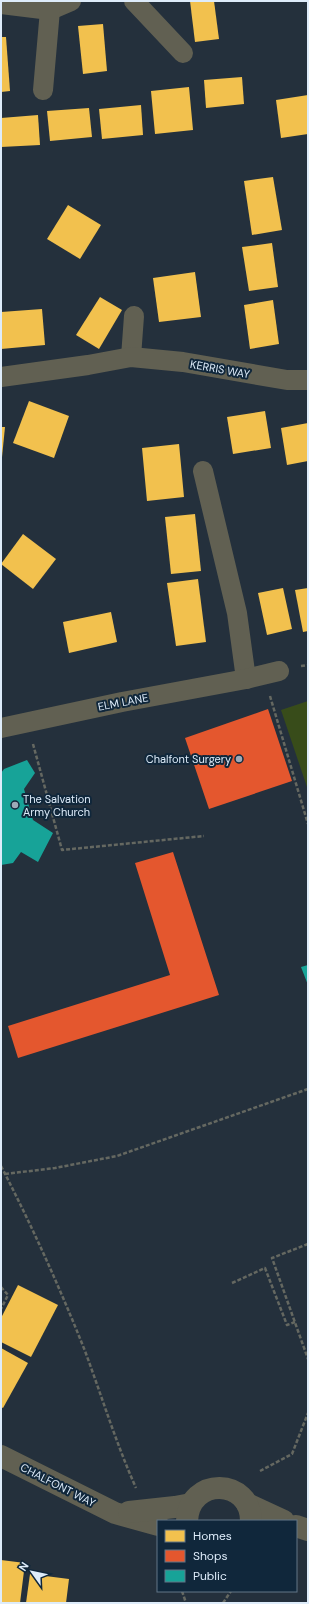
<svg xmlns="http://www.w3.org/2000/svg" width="309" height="1604" font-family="'DM Sans',sans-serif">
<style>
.green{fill:#384c1a}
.homes{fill:#f2c14e}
.shops{fill:#e4572e}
.public{fill:#17a398}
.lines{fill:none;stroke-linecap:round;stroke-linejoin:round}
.path{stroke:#656861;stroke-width:2.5;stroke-dasharray:4 2;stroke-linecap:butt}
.minor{stroke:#616052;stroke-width:20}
.tertiary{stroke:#616052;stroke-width:22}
.poi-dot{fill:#9daab8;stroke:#10273b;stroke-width:1.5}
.labels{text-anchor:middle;stroke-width:4;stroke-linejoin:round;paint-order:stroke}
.street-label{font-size:11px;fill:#deecfa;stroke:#10273b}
.poi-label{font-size:11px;fill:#deecfa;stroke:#10273b;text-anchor:end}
</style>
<rect width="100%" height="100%" fill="#24303c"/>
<path class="green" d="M308 701V790L281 710Z"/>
<g class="homes">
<path d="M190 1H214L219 39 195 42Z"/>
<path d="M103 24 107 71 83 74 78 26Z"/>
<path d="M1 37H6L10 91 1 92Z"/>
<path d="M242 77 244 104 206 108 204 80Z"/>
<path d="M189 87 193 130 155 134 151 91Z"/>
<path d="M308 95V134L281 138 276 100Z"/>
<path d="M141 105 143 135 102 139 99 109Z"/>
<path d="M89 108 92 137 50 141 47 111Z"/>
<path d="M38 115 40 145 1 147V118Z"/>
<path d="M273 177 282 230 252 235 244 181Z"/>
<path d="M68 205 101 225 80 259 47 239Z"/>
<path d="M272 243 278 287 249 291 242 247Z"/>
<path d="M195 272 201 317 159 322 153 278Z"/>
<path d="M100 297 122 310 99 349 76 335Z"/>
<path d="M273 300 279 344 250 349 244 305Z"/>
<path d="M42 309 45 345 1 349V312Z"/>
<path d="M29 401 69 416 54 458 13 443Z"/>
<path d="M265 411 271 448 233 454 227 417Z"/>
<path d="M308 423V461L287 465 281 428Z"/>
<path d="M1 427H5L2 457 1 456Z"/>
<path d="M179 444 184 497 147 501 142 448Z"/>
<path d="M195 514 201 571 171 574 165 517Z"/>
<path d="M23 534 56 559 33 589 1 564Z"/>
<path d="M198 579 206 642 176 646 167 583Z"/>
<path d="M283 588 292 629 267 635 258 593Z"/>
<path d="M308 588V631L303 632 295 590Z"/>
<path d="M111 612 117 642 69 653 63 622Z"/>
<path d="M18 1285 58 1305 31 1357 1 1342V1318Z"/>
<path d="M1 1348 28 1363 3 1408 1 1407Z"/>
<path d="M1 1560 25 1563 20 1603H1Z"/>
<path d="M30 1574 69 1579 66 1603H26Z"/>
</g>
<g class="shops">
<path d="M268 709 292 781 209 809 185 738Z"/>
<path d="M173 852 219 995 18 1058 8 1026 170 975 135 863Z"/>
</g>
<g class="public">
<path d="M27 760 35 773 24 789 33 820 53 833 38 862 21 852 13 863 1 865V773L4 769Z"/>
<path d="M308 965V985L301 967Z"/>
</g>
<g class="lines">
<g class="path">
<path d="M301 666 308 665"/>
<path d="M270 696 308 824"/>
<path d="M33 744 62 850 204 836"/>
<path d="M1 1166C32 1226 60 1288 85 1351 102 1397 116 1443 136 1488"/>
<path d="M5 1174 55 1168 117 1156 308 1089"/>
<path d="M308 1244 272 1258 308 1359"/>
<path d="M232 1283 265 1268 287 1325 295 1322"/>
<path d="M1 1287 8 1295 1 1309"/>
<path d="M260 1471 292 1454 308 1413"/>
<path d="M182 1591 186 1603"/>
<path d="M223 1603 231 1591"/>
</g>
<g class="minor">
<path d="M134 1 183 53"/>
<path d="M1 4 50 10 71 1"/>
<path d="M43 90 50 10"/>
<path d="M131 357 134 316"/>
<path d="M1 377 88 365 131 357 183 362 287 380H308"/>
<path d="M203 471 237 613 246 679"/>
<path d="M1 728 122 702 246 679 279 671"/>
</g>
<g class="tertiary">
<path d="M1 1456 115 1513 158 1525"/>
<path d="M247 1504 284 1521"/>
<path d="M129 1512 175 1507 191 1504"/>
<path d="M187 1521C189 1476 251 1478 251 1521"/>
<path d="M296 1526 308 1530"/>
</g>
</g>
<g class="poi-dot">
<circle cx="239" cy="759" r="4"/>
<circle cx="15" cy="805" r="4"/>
</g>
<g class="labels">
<g class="street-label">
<text transform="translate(220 369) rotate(10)" y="4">KERRIS WAY</text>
<text transform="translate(123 702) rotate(-11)" y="4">ELM LANE</text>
<text transform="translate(58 1485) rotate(27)" y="4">CHALFONT WAY</text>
</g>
<g class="poi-label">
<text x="231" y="763">Chalfont Surgery</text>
<text x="23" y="803" text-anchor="start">The Salvation<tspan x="23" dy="13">Army Church</tspan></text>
</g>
</g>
<rect width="309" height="1604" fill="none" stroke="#deecfa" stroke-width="4"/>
<rect x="157" y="1520" width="140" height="72" fill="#10273b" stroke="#627687"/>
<rect x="165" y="1530" width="20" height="12" fill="#f2c14e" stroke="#627687"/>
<text x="193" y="1540" font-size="12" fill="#deecfa">Homes</text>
<rect x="165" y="1550" width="20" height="12" fill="#e4572e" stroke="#627687"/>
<text x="193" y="1560" font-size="12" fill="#deecfa">Shops</text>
<rect x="165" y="1570" width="20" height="12" fill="#17a398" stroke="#627687"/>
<text x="193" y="1580" font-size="12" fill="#deecfa">Public</text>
<g transform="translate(32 1572) rotate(303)" stroke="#10273b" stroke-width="3" paint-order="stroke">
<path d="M0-3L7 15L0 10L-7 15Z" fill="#deecfa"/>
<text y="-6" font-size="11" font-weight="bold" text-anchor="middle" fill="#deecfa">N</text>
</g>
</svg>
